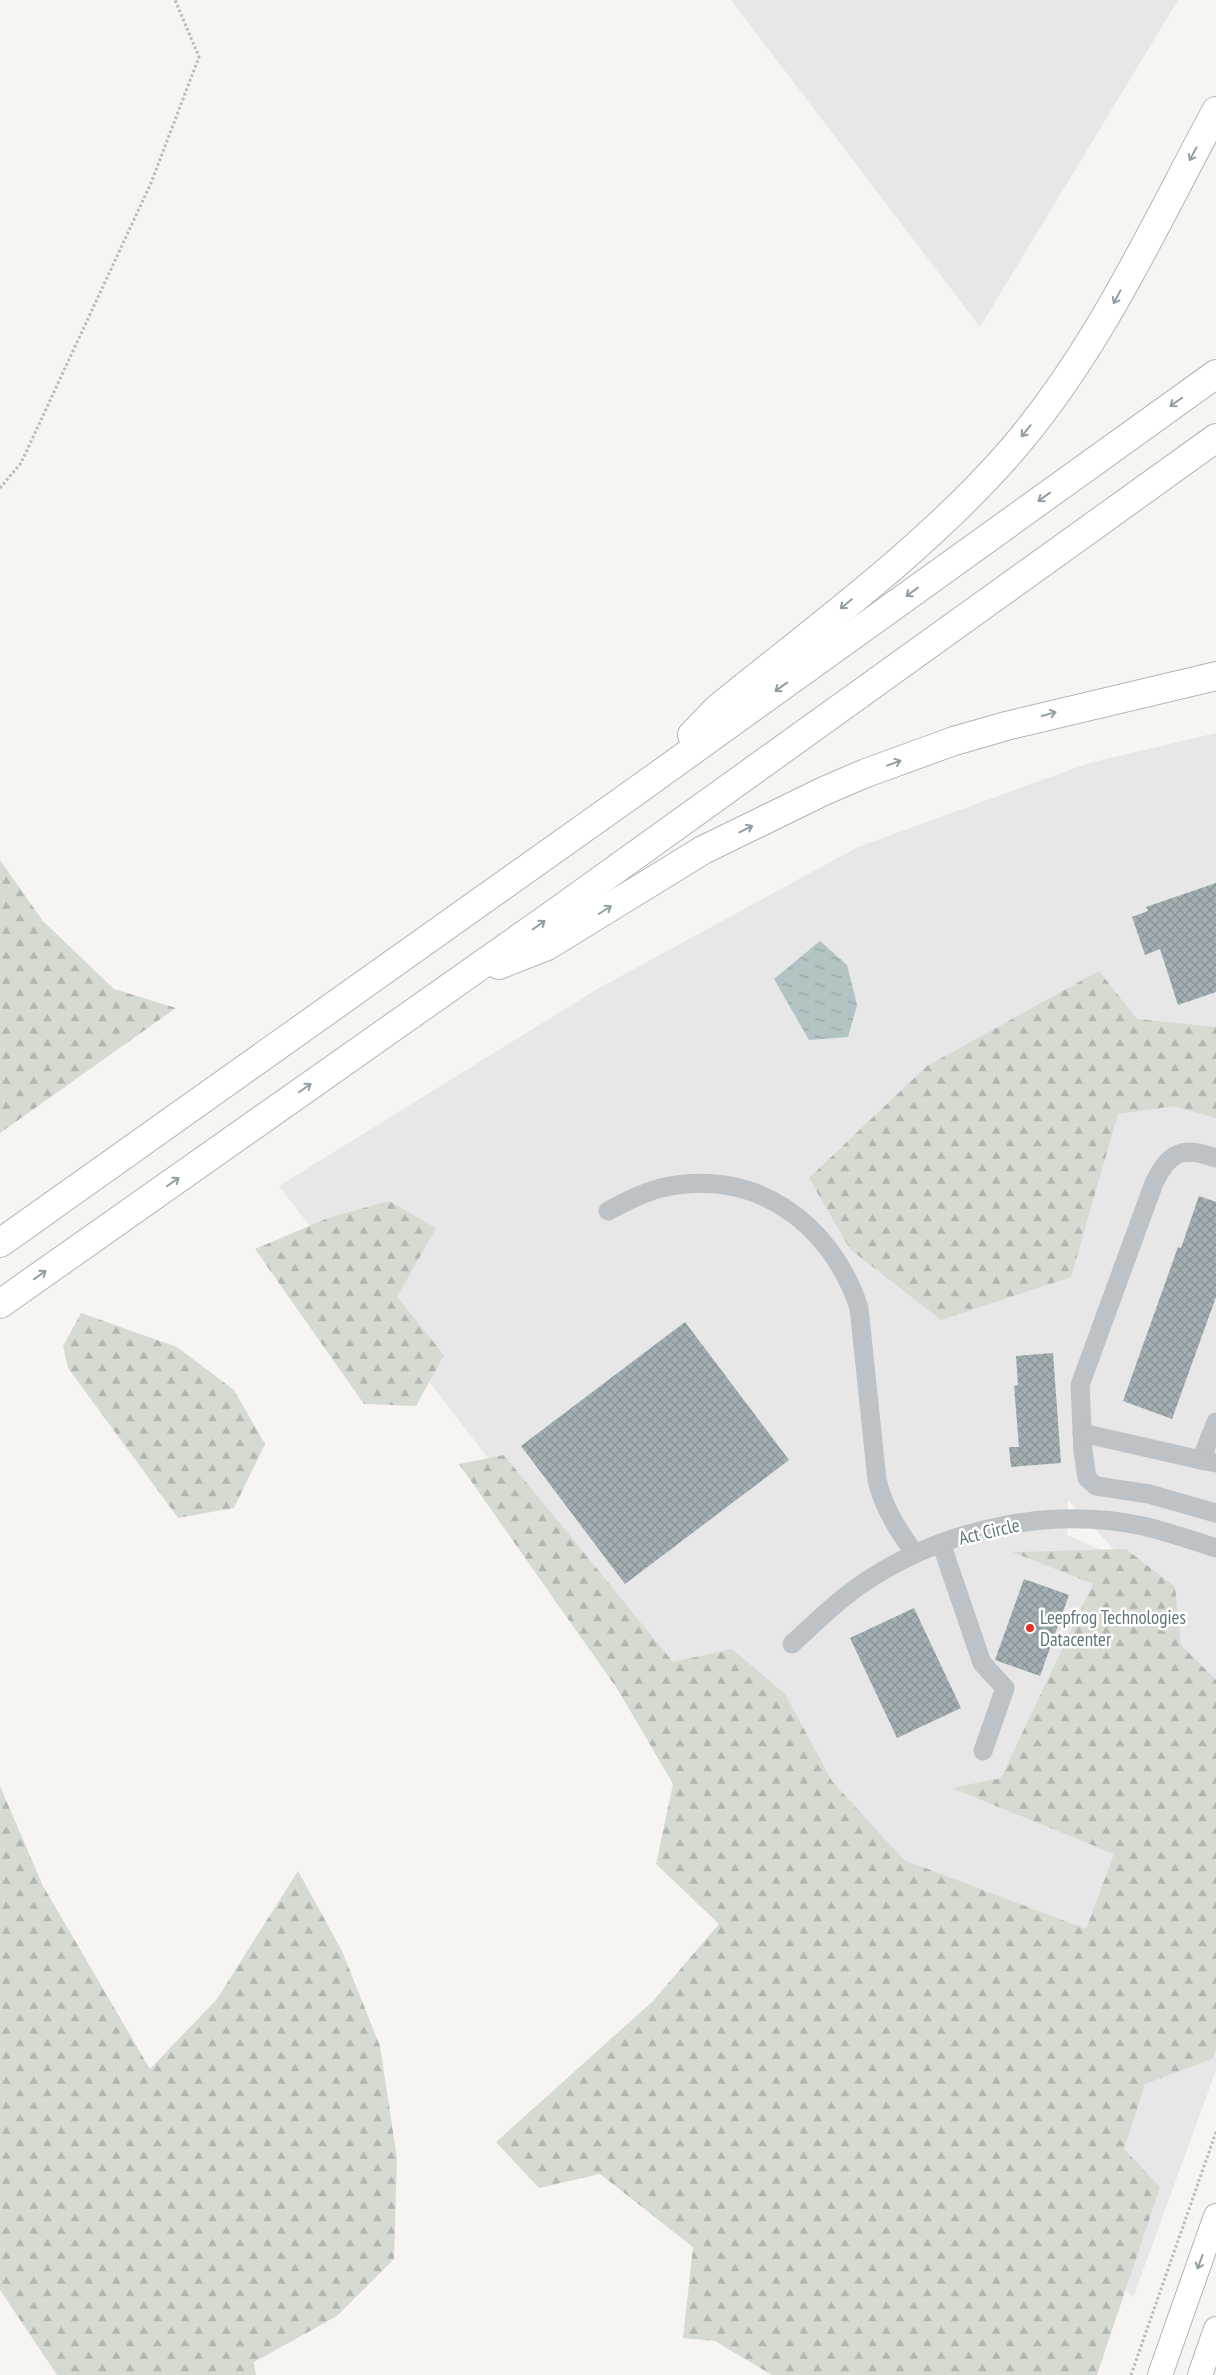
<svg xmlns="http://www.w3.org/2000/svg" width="1216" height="2375" font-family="'PT Sans Narrow',sans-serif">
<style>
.built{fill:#e6e7e6;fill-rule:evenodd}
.forest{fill:url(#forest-firs)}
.water{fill:url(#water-ripples)}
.building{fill:url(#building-cross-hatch)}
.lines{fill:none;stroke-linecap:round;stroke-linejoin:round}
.major-casing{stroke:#b0b6b9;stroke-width:26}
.highway-casing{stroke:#b0b5b8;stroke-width:30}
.path{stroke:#b7bbbd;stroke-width:3;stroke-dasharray:2.5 2.5;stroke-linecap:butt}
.minor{stroke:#bcc2c5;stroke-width:19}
.major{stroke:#fff;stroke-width:24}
.highway{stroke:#fff;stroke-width:28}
.oneway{stroke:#909fa4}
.poi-dot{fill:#e03428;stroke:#fff;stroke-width:2}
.labels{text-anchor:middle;stroke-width:5;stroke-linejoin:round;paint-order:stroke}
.street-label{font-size:19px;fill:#61767d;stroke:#fff}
.poi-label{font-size:19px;fill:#61767d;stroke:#fff;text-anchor:start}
</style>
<defs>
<pattern id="forest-firs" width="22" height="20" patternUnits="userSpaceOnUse" patternTransform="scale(1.25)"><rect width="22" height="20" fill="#d6dbd2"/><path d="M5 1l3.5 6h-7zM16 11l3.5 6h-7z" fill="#b1b6b0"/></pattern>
<pattern id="water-ripples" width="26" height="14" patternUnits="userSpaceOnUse" patternTransform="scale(1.25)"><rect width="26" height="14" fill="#b3c3c4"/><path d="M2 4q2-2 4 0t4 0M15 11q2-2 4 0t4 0" fill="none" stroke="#95a3a4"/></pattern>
<pattern id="building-cross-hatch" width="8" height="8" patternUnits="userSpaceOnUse" patternTransform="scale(1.25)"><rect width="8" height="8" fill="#a3afb2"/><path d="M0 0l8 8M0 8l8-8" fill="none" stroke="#889396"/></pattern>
</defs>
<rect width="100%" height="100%" fill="#f6f5f2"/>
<g class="built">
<path d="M731 0H1178L980 327Z"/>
<path d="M1216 733V2070L1133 2298 279 1186 599 988 858 847 1089 763ZM1068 1500 1124 1560 1067 1535Z"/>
</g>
<g class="forest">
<path d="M0 860 43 921 114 989 176 1008 0 1133Z"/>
<path d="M1099 971 1137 1019 1216 1027V1118L1174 1106 1118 1114 1071 1277 941 1320 850 1249 809 1178 927 1066Z"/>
<path d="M389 1201 436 1228 397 1297 444 1355 416 1406 364 1404 255 1249 328 1218Z"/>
<path d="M81 1313 177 1347 234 1390 265 1444 234 1508 178 1518 68 1368 63 1346Z"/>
<path d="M504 1455 673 1662 732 1649 785 1694 832 1781 904 1860 1086 1929 1114 1854 952 1788 1001 1778 1093 1584 1012 1552 1126 1549 1175 1587 1181 1645 1216 1680V2049L1212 2059 1145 2084 1124 2149 1160 2187 1097 2375H772L715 2341 683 2338 693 2247 600 2174 539 2188 496 2142 653 2001 719 1924 656 1864 673 1784 618 1690 459 1464Z"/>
<path d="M0 1786 43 1886 150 2069 217 1999 298 1871 342 1951 380 2046 397 2158 394 2259 337 2316 254 2362 256 2375H57L0 2290Z"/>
</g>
<path class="water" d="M820 941 847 965 857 1005 848 1037 809 1040 774 979Z"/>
<g class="building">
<path d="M1216 883V992L1178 1005 1160 949 1145 955 1132 917 1148 911 1146 907Z"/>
<path d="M1199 1196 1216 1202V1297L1172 1419 1123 1401 1178 1247 1181 1248Z"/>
<path d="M685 1322 789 1460 625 1584 521 1446Z"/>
<path d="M1053 1353 1061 1463 1011 1467 1009 1447H1019L1014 1386 1018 1385 1016 1356Z"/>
<path d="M1024 1579 1069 1595 1040 1676 995 1660Z"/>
<path d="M914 1608 961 1708 897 1738 850 1638Z"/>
</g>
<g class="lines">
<defs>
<g id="major">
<path d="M1160 2375 1216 2216"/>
<path d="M1200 2375 1216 2329"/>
</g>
<g id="highway">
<path d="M692 735 717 709C815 629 919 554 1004 459 1095 357 1152 230 1216 111"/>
<path d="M499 965 547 946 703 850 824 791 866 773 954 741 1006 726 1216 676"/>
<path d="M0 1243 639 789 1216 374"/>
<path d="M0 1304 548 918 1216 438"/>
</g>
</defs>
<use href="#major" class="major-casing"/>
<use href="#highway" class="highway-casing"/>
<g class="path">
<path d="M0 488 21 463 151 183 199 57 175 0"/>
<path d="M1131 2375 1216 2132"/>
</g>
<g class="minor">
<path d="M1216 1158C1182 1146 1170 1151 1154 1183L1080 1385 1083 1451 1087 1478 1096 1486 1149 1494 1216 1513"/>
<path d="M608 1211C625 1202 642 1193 661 1188 753 1166 831 1222 859 1308L877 1480C884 1509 898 1530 915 1554"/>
<path d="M1216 1422 1201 1460 1216 1463"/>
<path d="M1082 1433 1201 1460"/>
<path d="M941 1543 982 1663 1005 1688 983 1751"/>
<path d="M792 1644C818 1620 843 1595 874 1576 953 1527 1052 1507 1143 1526 1168 1532 1192 1540 1216 1548"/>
</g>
<use href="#major" class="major"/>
<use href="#highway" class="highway"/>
</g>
<defs><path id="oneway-shaft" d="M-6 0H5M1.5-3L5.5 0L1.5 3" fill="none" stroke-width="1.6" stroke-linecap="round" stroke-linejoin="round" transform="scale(1.25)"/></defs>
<g class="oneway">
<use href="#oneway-shaft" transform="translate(1193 154) rotate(118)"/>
<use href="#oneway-shaft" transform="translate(1117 297) rotate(118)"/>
<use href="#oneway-shaft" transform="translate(1176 402) rotate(145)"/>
<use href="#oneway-shaft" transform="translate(1026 431) rotate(129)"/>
<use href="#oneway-shaft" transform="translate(1044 497) rotate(144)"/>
<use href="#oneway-shaft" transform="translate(912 592) rotate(144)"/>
<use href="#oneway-shaft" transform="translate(846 604) rotate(141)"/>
<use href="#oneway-shaft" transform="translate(781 687) rotate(144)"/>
<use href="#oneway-shaft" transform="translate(1049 714) rotate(-15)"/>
<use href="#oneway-shaft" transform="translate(894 763) rotate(-20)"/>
<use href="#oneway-shaft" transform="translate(746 829) rotate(-26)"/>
<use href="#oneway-shaft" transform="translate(605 910) rotate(-32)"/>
<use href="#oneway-shaft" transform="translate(539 925) rotate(-35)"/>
<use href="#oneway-shaft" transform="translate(305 1088) rotate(-35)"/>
<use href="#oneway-shaft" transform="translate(173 1182) rotate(-35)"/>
<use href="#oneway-shaft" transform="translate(40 1275) rotate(-35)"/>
<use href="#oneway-shaft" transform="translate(1200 2262) rotate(110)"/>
</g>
<circle class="poi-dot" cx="1030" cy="1628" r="5"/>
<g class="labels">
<g class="street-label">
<text transform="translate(989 1531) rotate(-13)" y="7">Act Circle</text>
</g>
<g class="poi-label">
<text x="1040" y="1624">Leepfrog Technologies<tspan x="1040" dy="22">Datacenter</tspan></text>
</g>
</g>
</svg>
